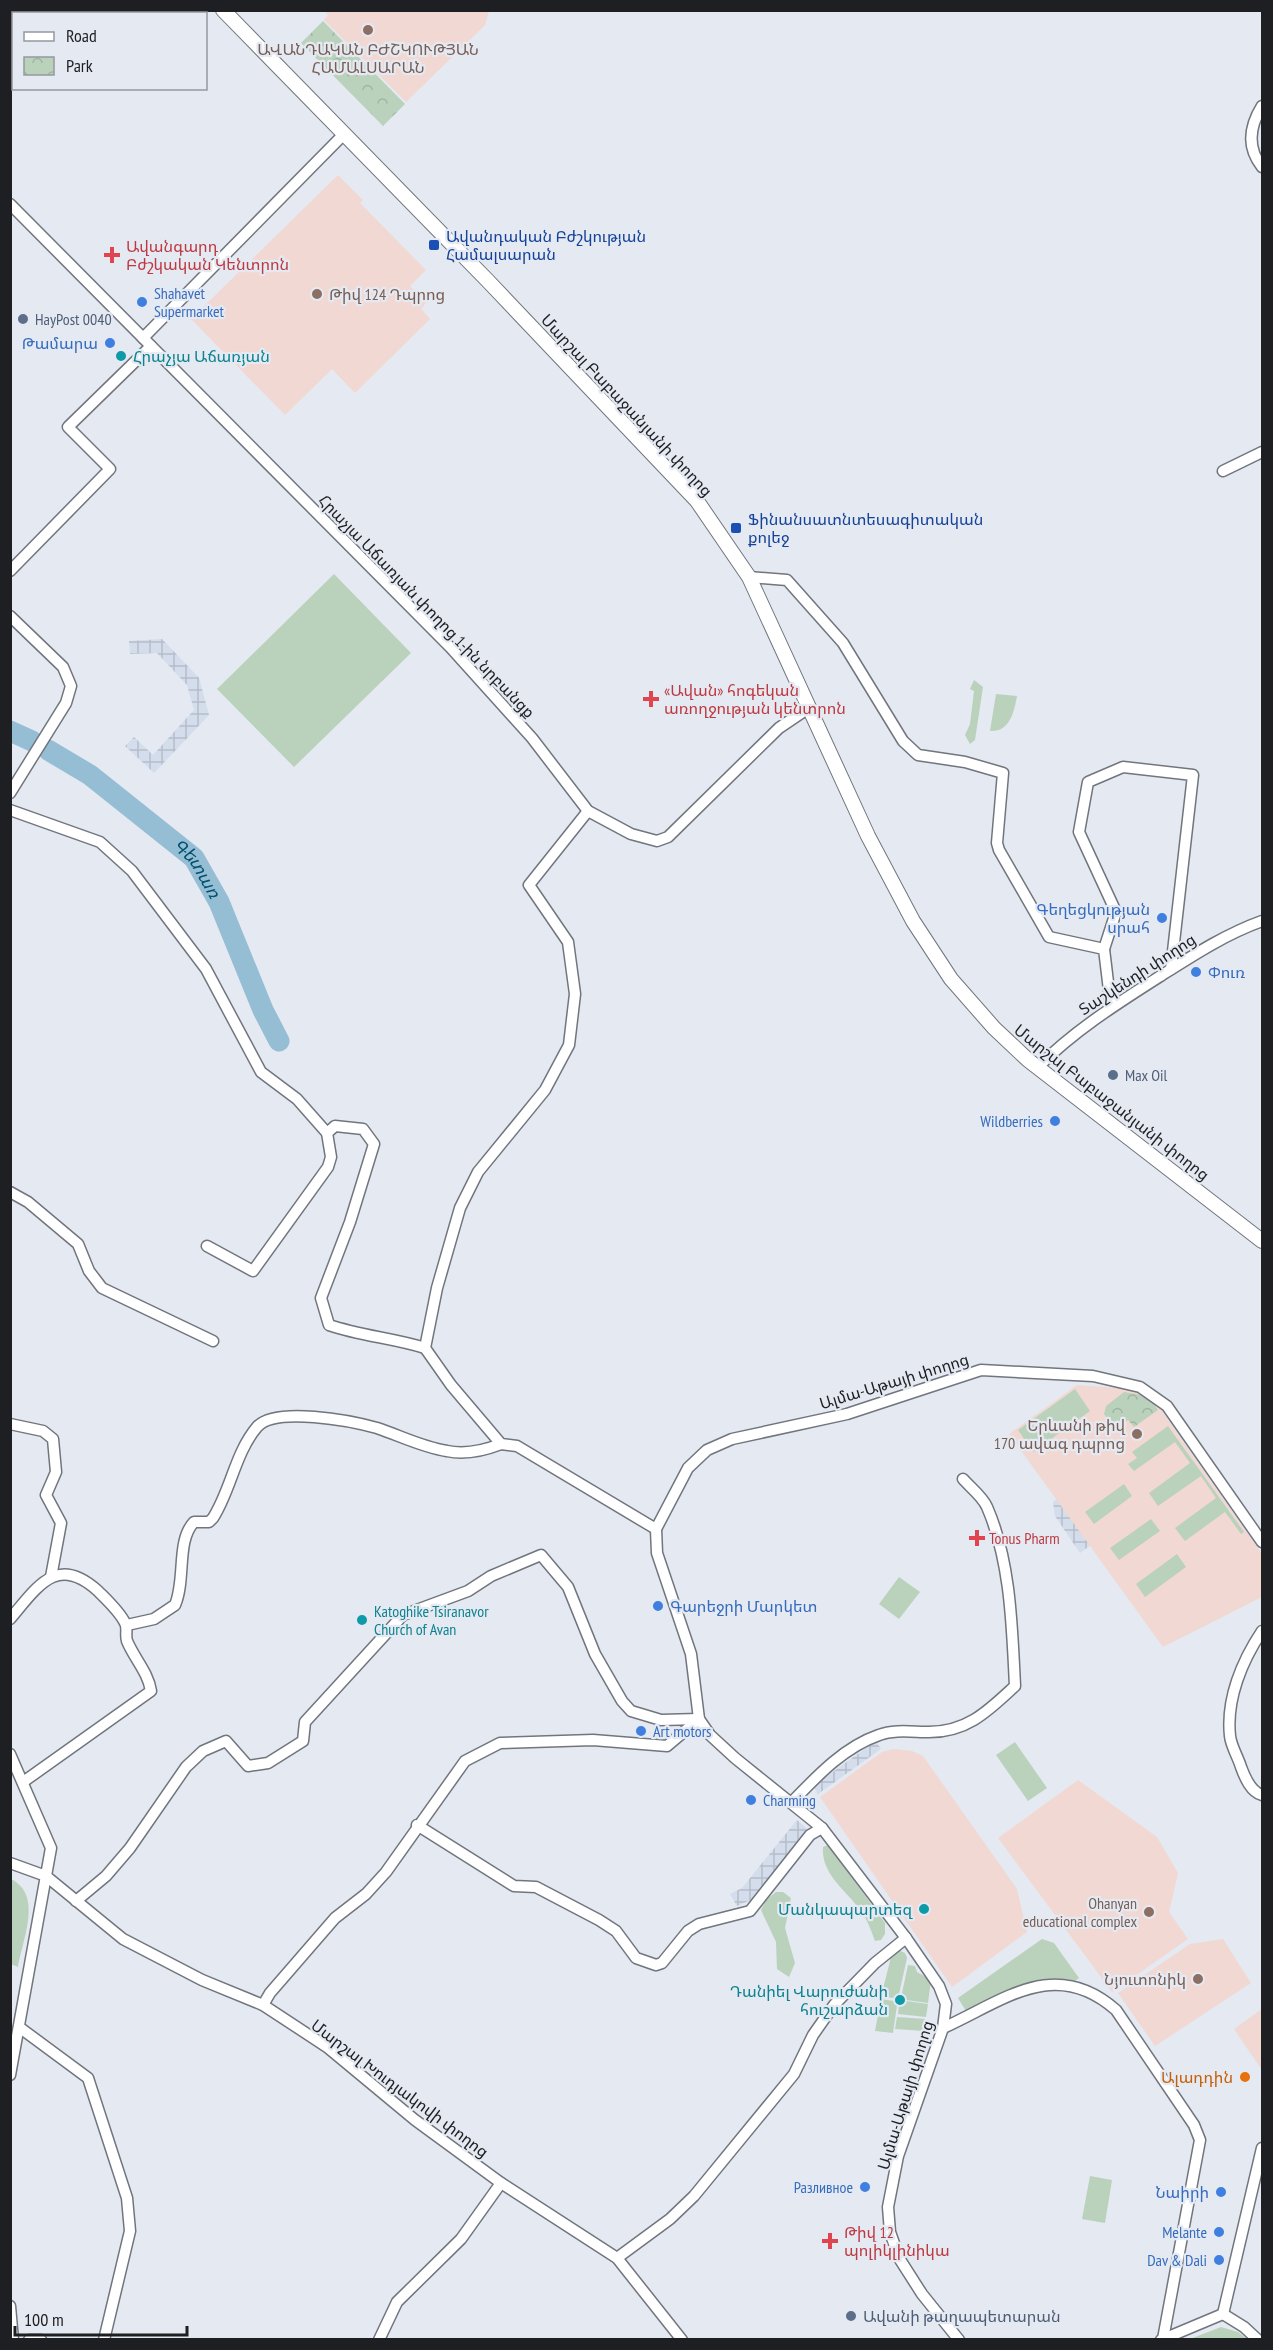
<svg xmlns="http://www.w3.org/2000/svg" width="1273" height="2350" font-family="'PT Sans Narrow','Noto Sans Armenian',sans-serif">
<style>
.industrial{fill:url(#industrial-grid)}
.education{fill:#f2d8d2}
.grass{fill:#bad2bc}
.park{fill:url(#park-crowns)}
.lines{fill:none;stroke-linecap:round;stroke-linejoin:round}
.river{stroke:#95bed5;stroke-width:21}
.minor-casing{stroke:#71757d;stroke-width:13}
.major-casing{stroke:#71757d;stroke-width:16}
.highway-casing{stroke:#71757d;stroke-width:19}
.minor{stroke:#fff;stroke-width:10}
.major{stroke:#fff;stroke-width:14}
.highway{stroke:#fff;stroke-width:16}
.education-dot{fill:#8d6e63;stroke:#e4e9f2;stroke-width:2}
.transit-dot{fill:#1a4fb4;stroke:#e4e9f2;stroke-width:2}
.health-dot{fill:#e0444e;stroke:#e4e9f2;stroke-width:2}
.shop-dot{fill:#3f7fe0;stroke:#e4e9f2;stroke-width:2}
.service-dot{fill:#5c6f8a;stroke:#e4e9f2;stroke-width:2}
.culture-dot{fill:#0f9aa8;stroke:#e4e9f2;stroke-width:2}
.food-dot{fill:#e8710a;stroke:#e4e9f2;stroke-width:2}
.labels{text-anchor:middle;stroke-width:4.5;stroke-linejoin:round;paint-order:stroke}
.education-label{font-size:16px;fill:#785e54;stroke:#e4e9f2;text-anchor:end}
.transit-label{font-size:16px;fill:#164399;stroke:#e4e9f2;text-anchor:start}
.health-label{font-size:16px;fill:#be3a42;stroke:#e4e9f2;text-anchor:start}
.shop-label{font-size:16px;fill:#366cbe;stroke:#e4e9f2;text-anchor:end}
.service-label{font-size:16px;fill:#4e5e75;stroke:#e4e9f2;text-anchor:start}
.culture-label{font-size:16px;fill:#0d838f;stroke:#e4e9f2;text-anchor:start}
.street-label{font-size:16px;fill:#1e1f22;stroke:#e4e9f2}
.food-label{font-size:16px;fill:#c56008;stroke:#e4e9f2;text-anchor:end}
.water-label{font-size:18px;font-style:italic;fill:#025171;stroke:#e4e9f2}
</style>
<defs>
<pattern id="industrial-grid" width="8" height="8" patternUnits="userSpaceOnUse" patternTransform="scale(1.5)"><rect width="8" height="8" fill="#d4ddec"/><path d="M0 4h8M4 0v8" fill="none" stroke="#b6bdca"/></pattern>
<pattern id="park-crowns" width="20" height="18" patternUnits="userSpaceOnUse" patternTransform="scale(1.5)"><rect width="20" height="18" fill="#bad2bc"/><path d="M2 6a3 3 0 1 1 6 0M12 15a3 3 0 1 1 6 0" fill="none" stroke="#9fb4a1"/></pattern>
</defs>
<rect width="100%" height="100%" fill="#e4e9f2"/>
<g class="industrial">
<path d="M162 639 199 678 209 715 154 773 125 746 134 737 153 755 194 710 187 685 157 653 130 654 129 641Z"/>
<path d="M1062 1496 1095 1542 1080 1553 1055 1516 1053 1502Z"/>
<path d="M876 1741 881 1749 818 1794 813 1786Z"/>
<path d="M797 1820 807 1829 751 1900 737 1906 730 1894 742 1888Z"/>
</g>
<g class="education">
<path d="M324 11H489L485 25 406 102 324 20 328 15Z"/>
<path d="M338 175 363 200 360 203 426 270 410 286 426 303 421 309 430 319 355 393 332 369 285 415 191 319Z"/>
<path d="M1077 1385 1147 1390 1262 1554V1597L1163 1647 1009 1434Z"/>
<path d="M893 1749 912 1751 923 1756 1017 1889 1027 1932 952 1987 820 1797 882 1752Z"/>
<path d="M1078 1780 1157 1837 1178 1873 1169 1912 1188 1939 1112 1992 998 1838Z"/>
<path d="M1223 1939 1251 1983 1155 2046 1118 1993 1190 1944Z"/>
<path d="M1262 2009V2070L1234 2029Z"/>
</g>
<g class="grass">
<path d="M334 574 411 653 294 767 217 689Z"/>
<path d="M974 680 983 687 975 740 970 744 965 735 970 724 974 691 970 689Z"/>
<path d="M996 694 1017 696C1014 712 1010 732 990 731Z"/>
<path d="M1075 1389 1090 1411 1033 1452 1018 1430Z"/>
<path d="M1168 1426 1244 1532 1241 1534 1225 1512 1185 1541 1175 1528 1216 1498 1201 1476 1158 1506 1149 1493 1190 1463 1175 1442 1134 1471 1128 1464 1137 1458 1132 1452Z"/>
<path d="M1124 1484 1132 1496 1094 1524 1085 1512Z"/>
<path d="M1151 1519 1160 1531 1119 1560 1110 1548Z"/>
<path d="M1177 1554 1186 1567 1145 1597 1136 1584Z"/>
<path d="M899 1577 920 1592 899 1619 879 1604Z"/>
<path d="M1015 1742 1047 1788 1028 1801 996 1755Z"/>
<path d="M828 1845 885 1923V1934L881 1940 875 1941C871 1930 866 1916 858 1907 844 1889 821 1873 823 1847Z"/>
<path d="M11 1879C43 1895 23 1938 18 1967L11 1964Z"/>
<path d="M776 1892H783L791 1898 785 1928 795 1963 789 1977 777 1969 776 1942 761 1910 766 1900Z"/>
<path d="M1042 1939 1054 1943 1079 1978 1075 1981C1035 1971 1001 1994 966 2011L958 1998Z"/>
<path d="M898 1950 905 1953 907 1958 899 1994 895 1998 881 1997 892 1953Z"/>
<path d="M908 1965 915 1966 917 1972 931 1980 928 2003 906 2000 902 1993Z"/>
<path d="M881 1999 894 2001 897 2005 893 2033 875 2031Z"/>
<path d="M906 2001 928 2004 926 2017 898 2014 899 2005Z"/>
<path d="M897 2017 925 2019 924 2031 895 2029Z"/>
<path d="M1090 2176 1112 2180 1105 2223 1082 2219Z"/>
<path d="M1221 2327 1238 2332 1247 2339H1190Z"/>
</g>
<g class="park">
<path d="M323 21 405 104 383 126 301 43Z"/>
<path d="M1124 1392 1148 1396 1158 1410 1134 1427 1128 1420 1115 1429 1104 1414 1106 1406Z"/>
</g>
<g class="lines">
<g class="river">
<path d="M10 731 32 741"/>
<path id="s1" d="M48 750 90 775 194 858 219 902 263 1010 279 1041"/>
</g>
<defs>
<g id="minor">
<path d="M1262 106C1249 127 1247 148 1262 167"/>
<path d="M10 204 450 647 532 738 588 811 631 834 657 841 668 837 779 728 810 707"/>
<path d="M143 338 343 135"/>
<path d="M1223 471 1262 452"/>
<path d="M10 571 110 469 68 427 151 346"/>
<path d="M749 577 787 580 843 643 903 741 918 755 965 762 1003 773 997 843 999 850 1049 937 1104 949 1111 1007"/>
<path d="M10 616 63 667 71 686 66 703 10 793"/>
<path d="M10 810 100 842 132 871 206 969 261 1072 297 1099 327 1133 331 1157 328 1167 253 1271 207 1246"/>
<path d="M588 811 529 885 568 942 575 994 569 1045 545 1090 478 1172 460 1208 437 1288 425 1348 451 1385 501 1444 517 1446 656 1529"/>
<path d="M1104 949 1116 912 1079 832 1088 782 1123 767 1193 775 1171 969"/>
<path d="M1038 1067C1075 1030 1118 1003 1162 975 1195 954 1226 934 1262 921"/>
<path d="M327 1133 335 1126 363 1129 374 1144 350 1222 321 1298 329 1325C361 1336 393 1338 425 1348"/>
<path d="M10 1192 28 1202 78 1244 89 1271 102 1288 213 1341"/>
<path d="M10 1424 43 1431 53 1439 56 1472 46 1495 61 1523 51 1577"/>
<path d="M10 1619C38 1586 57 1554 98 1591 107 1600 120 1612 125 1623 128 1628 125 1635 127 1641 134 1658 148 1672 151 1691L23 1782"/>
<path d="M127 1625 154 1619 175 1605C186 1579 176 1541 194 1522H209L213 1518C231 1490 235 1453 257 1427 275 1406 352 1421 377 1428 401 1436 422 1447 447 1451 466 1455 483 1451 501 1444"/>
<path d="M1262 1631C1242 1661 1226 1699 1230 1736 1231 1746 1238 1757 1241 1767 1245 1778 1251 1792 1262 1795"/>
<path d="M10 1754 51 1848 10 2075"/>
<path d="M792 1802C817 1776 844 1747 879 1735 894 1729 913 1732 929 1732 968 1732 989 1710 1015 1686 1012 1628 1011 1562 987 1507 983 1497 970 1487 963 1479"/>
<path d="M417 1825 514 1886 536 1887 599 1920 616 1931 636 1958 656 1965 662 1963 688 1931 699 1924 750 1911 810 1835 822 1828"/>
<path d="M10 1863 46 1876 123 1939 202 1980 263 2005 327 2047 415 2120 501 2183 617 2258 682 2340"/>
<path d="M76 1901 106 1876 130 1848 186 1767 203 1751 226 1741 248 1766 268 1763 303 1741 305 1722 403 1615 468 1591 491 1576 541 1555 568 1587 595 1654 622 1701 631 1711 661 1720 699 1719"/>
<path d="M263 2005 270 1993 335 1918 366 1894 386 1872 465 1761 500 1743 593 1740 667 1746 699 1719"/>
<path d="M19 2027 88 2078 127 2198 130 2231 104 2340"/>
<path d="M943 2028C1003 2001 1055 1956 1116 2010L1194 2125 1200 2140 1163 2339"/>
<path d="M617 2258 670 2219 694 2196 794 2074 813 2035 834 2005 875 1963 906 1938"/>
<path d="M10 2306 13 2340"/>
<path d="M1223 2314 1262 2148"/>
<path d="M1223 2314 1244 2327 1258 2340"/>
<path d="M29 2340H41"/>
<path d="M379 2340 397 2302 461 2239 501 2183"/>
<path d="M959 2340 922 2294 899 2258 890 2232 888 2207 898 2156 943 2028 946 2004 939 1986 906 1938 822 1828 735 1758 710 1735 699 1719 691 1654 657 1553 656 1529 688 1468 707 1450 732 1439 847 1414 981 1370 1093 1376 1140 1387 1167 1406 1262 1542"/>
<path d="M1161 2340 1223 2314"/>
</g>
<path id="major" d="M223 10 488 281 697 501 749 577 868 836 913 921 951 979 994 1028 1028 1060 1262 1241"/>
<g id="highway">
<path d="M35 14 38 10"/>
<path d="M69 14 72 10"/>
<path d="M10 37 14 34"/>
<path d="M10 71 14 68"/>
</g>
</defs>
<use href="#minor" class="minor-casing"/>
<use href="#major" class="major-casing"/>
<use href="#highway" class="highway-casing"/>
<use href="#minor" class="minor"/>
<use href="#major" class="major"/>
<use href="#highway" class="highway"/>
</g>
<g class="education-dot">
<circle cx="368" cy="30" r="6"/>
<circle cx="317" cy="294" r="6"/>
<circle cx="1137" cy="1434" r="6"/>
<circle cx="1149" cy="1912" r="6"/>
<circle cx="1198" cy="1979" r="6"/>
</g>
<g class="transit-dot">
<rect x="428" y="239" width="12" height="12" rx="3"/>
<rect x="730" y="522" width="12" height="12" rx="3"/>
</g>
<g class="health-dot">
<path d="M109 246h6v6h6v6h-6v6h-6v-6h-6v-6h6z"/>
<path d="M648 690h6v6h6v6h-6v6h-6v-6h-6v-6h6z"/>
<path d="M974 1529h6v6h6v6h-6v6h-6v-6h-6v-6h6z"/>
<path d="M827 2232h6v6h6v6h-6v6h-6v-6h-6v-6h6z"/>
</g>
<g class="shop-dot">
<circle cx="142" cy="302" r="6"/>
<circle cx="110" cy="343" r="6"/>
<circle cx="1162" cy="918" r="6"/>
<circle cx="1196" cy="972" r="6"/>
<circle cx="1055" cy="1121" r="6"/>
<circle cx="658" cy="1606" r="6"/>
<circle cx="641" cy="1731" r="6"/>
<circle cx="751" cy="1800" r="6"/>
<circle cx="865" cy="2187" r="6"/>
<circle cx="1221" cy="2192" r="6"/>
<circle cx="1219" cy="2232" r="6"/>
<circle cx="1219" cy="2260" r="6"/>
</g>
<g class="service-dot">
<circle cx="23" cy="319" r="6"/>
<circle cx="1113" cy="1075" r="6"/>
<circle cx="851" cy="2316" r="6"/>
</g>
<g class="culture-dot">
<circle cx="121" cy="356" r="6"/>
<circle cx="362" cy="1620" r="6"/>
<circle cx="924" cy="1909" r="6"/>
<circle cx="900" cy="2000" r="6"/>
</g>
<circle class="food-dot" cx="1245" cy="2077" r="6"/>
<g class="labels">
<g class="education-label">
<text x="368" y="55" text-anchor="middle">ԱՎԱՆԴԱԿԱՆ ԲԺՇԿՈՒԹՅԱՆ<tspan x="368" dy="18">ՀԱՄԱԼՍԱՐԱՆ</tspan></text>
<text x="329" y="300" text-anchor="start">Թիվ 124 Դպրոց</text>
<text x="1125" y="1431">Երևանի թիվ<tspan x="1125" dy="18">170 ավագ դպրոց</tspan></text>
<text x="1137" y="1909">Ohanyan<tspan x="1137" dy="18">educational complex</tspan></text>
<text x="1186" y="1985">Նյուտոնիկ</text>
</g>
<g class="transit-label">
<text x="446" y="242">Ավանդական Բժշկության<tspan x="446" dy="18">Համալսարան</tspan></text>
<text x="748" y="525">Ֆինանսատնտեսագիտական<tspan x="748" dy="18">քոլեջ</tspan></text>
</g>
<g class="health-label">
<text x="126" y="252">Ավանգարդ<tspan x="126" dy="18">Բժշկական Կենտրոն</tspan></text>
<text x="664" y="696">«Ավան» հոգեկան<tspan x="664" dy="18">առողջության կենտրոն</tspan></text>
<text x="989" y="1544">Tonus Pharm</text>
<text x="844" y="2238">Թիվ 12<tspan x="844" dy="18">պոլիկլինիկա</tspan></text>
</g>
<g class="shop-label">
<text x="154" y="299" text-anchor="start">Shahavet<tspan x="154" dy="18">Supermarket</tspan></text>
<text x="98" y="349">Թամարա</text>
<text x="1150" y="915">Գեղեցկության<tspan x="1150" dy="18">սրահ</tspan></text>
<text x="1208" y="978" text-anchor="start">Փուռ</text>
<text x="1043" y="1127">Wildberries</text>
<text x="670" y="1612" text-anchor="start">Գարեջրի Մարկետ</text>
<text x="653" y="1737" text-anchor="start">Art motors</text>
<text x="763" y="1806" text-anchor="start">Charming</text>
<text x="853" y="2193">Разливное</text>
<text x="1209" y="2198">Նաիրի</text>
<text x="1207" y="2238">Melante</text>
<text x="1207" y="2266">Dav &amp; Dali</text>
</g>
<g class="service-label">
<text x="35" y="325">HayPost 0040</text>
<text x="1125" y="1081">Max Oil</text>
<text x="863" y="2322">Ավանի թաղապետարան</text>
</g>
<g class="culture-label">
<text x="133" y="362">Հրաչյա Աճառյան</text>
<text x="374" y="1617">Katoghike Tsiranavor<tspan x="374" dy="18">Church of Avan</tspan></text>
<text x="912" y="1915" text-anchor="end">Մանկապարտեզ</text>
<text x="888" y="1997" text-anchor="end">Դանիել Վարուժանի<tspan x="888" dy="18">հուշարձան</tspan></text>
</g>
<g class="street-label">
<text transform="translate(627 405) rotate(47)" y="6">Մարշալ Բաբաջանյանի փողոց</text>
<text transform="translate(427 606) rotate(46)" y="6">Հրաչյա Աճառյան փողոց 1-ին նրբանցք</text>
<text transform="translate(1137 974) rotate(-33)" y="6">Տաշկենդի փողոց</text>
<text transform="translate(1112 1102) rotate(38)" y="6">Մարշալ Բաբաջանյանի փողոց</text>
<text transform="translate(894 1381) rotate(-17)" y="6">Ալմա-Աթայի փողոց</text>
<text transform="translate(400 2088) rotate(37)" y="6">Մարշալ Խուդյակովի փողոց</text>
<text transform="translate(905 2095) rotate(-73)" y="6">Ալմա-Աթայի փողոց</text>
</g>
<g class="food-label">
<text x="1233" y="2083">Ալադդին</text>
</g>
<g class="water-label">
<text dy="6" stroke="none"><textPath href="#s1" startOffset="192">Գետառ</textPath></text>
</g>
</g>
<rect width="1273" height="2350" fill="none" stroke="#1e1f22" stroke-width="24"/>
<rect x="12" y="12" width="195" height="78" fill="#e4e9f2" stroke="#95989f" stroke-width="1.5"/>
<rect x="24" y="32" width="30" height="9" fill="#ffffff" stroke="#95989f" stroke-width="1.5"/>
<text x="66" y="42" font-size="18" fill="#1e1f22">Road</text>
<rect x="24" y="57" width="30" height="18" fill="url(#park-crowns)" stroke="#95989f" stroke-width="1.5"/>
<text x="66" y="72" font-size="18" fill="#1e1f22">Park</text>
<path d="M15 2326v9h172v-9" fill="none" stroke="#1e1f22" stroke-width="3"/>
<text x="24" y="2326" font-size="18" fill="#1e1f22" stroke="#e4e9f2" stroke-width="4.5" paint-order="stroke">100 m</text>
</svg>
